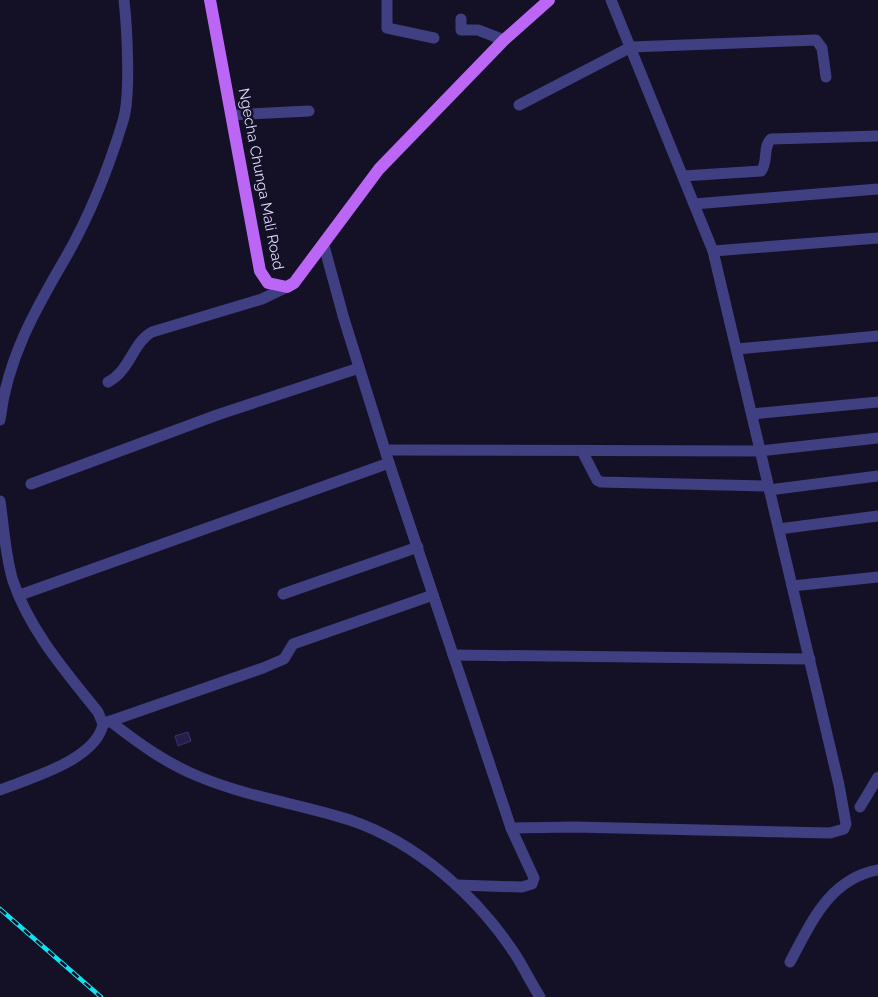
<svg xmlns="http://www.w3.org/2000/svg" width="878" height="997" font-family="Raleway,sans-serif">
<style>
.building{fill:#251e46;stroke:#3c3271}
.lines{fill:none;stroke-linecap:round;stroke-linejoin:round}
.minor{stroke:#3f3f82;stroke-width:11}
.major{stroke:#bc66f6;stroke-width:12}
.rail-casing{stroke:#10e2f1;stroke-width:4.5}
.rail{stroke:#141126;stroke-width:2.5;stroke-dasharray:8;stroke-linecap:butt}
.labels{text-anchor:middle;stroke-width:5;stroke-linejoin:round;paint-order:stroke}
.street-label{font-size:15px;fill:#dcd9fd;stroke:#141126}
</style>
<rect width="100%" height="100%" fill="#141126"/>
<path class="building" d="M188 732 191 741 178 746 175 736Z"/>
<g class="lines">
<g class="minor">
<path d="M387 0V28L434 38"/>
<path d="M461 19V30H478L504 40"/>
<path d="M519 105 631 47 816 40 822 48 826 77"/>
<path d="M232 115 309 111"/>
<path d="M683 176 761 171C769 161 762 148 771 139L878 136"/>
<path d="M694 204 878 189"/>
<path d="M324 246 344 319 389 463 511 828 575 827 830 833 844 829 846 824 839 785 713 251 611 0"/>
<path d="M713 251 878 238"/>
<path d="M737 349 878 336"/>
<path d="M108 382C130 371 133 342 152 332L262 299 287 287"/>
<path d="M752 414 878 402"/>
<path d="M0 420C7 359 35 310 66 257 90 215 109 167 123 121 131 96 127 28 124 0"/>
<path d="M386 450 760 451 878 438"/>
<path d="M582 451 597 480 601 482 768 486"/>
<path d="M31 484 217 415 359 368"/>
<path d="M769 490 878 476"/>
<path d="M0 501C4 527 5 555 13 581 30 631 66 672 98 712L103 724C96 760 30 778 0 790"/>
<path d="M779 529 878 516"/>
<path d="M792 586 878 577"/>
<path d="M283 594 418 547"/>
<path d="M20 595 389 463"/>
<path d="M453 655 810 659"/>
<path d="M110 721C138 743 167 764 200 777 248 797 300 804 350 820 417 843 476 895 515 954 524 968 531 983 540 997"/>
<path d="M105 723 263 668 284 659 293 644 433 595"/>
<path d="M860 807 878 777"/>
<path d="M456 885 522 887 532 884 534 878 511 828"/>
<path d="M790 962C811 923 829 879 878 870"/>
</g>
<path class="major" d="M210 0 260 271 268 283 287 287 294 283 379 169 504 40 549 0"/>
<defs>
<path id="rail" d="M0 909 101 997"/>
</defs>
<use href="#rail" class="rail-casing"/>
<use href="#rail" class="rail"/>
</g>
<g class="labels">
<g class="street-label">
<text transform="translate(261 179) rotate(79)" y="5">Ngecha Chunga Mali Road</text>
</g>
</g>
</svg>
